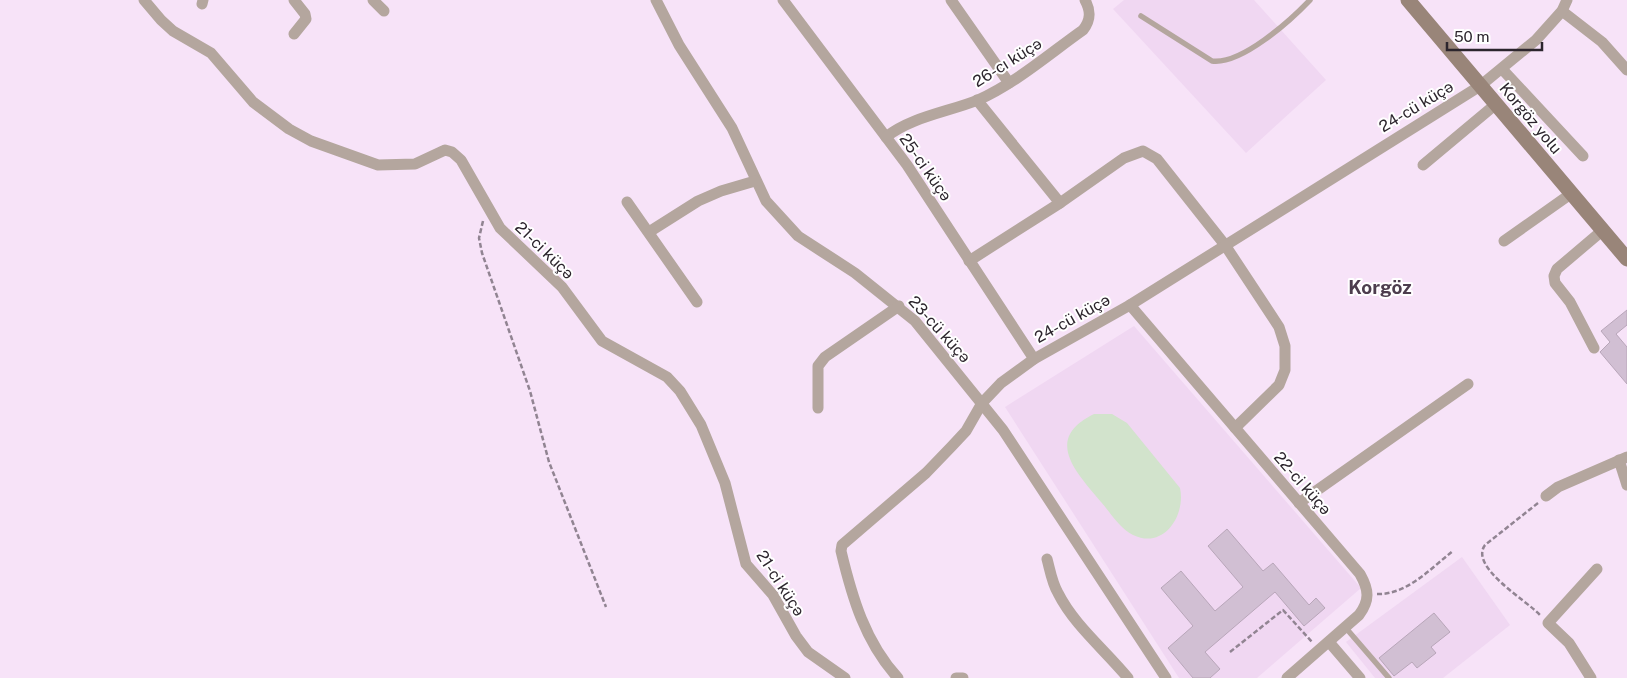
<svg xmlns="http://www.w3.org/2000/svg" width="1627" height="678" font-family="'Public Sans',sans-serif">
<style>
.built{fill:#f0d7f2}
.green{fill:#d2e3cc}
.building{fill:#d1bfd3;stroke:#b8a6b9}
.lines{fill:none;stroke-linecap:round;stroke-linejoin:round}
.path{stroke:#918492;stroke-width:2.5;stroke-dasharray:5 2.5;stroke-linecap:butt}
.service{stroke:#b4a69e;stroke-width:5.5}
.minor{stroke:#b4a69e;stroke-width:11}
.secondary{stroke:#998579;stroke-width:15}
.labels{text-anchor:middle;stroke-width:4;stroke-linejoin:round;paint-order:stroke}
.street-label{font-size:16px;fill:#2c252d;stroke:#fff}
.quarter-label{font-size:19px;font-weight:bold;fill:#4d3d4e;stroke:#fff}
</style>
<rect width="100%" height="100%" fill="#f7e3f8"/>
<g class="built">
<path d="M1124 0H1254L1326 80 1246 153 1113 9Z"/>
<path d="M1134 326 1361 588 1257 678H1179L1005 407Z"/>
<path d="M1462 557 1510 625 1443 678H1375L1346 642Z"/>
</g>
<path class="green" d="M1094 414H1112L1127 423 1180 488C1186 515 1164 550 1133 535 1120 529 1110 512 1101 502 1076 472 1043 439 1094 414Z"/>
<g class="building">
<path d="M1627 310V325L1616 334 1627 347V384L1600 352 1610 342 1601 331Z"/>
<path d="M1227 529 1263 571 1273 563 1309 605 1316 598 1325 608 1304 626 1275 592 1205 652 1220 669 1210 678H1193L1168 648 1193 626 1161 588 1181 571 1215 611 1243 587 1208 546Z"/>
<path d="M1434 613 1450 632 1431 647 1436 653 1417 668 1412 662 1394 676 1379 658Z"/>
</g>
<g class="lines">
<g class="path">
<path d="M483 221 479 238 482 253 530 391 549 462 606 607"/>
<path d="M1538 503 1485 545C1469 567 1526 600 1540 615"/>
<path d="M1377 594C1407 595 1431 568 1453 551"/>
<path d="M1230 652 1283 610 1312 642"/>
</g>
<g class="service">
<path d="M1141 16 1212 61C1241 65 1290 21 1310 0"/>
<path d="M1345 627 1389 678"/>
</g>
<g class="minor">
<path d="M144 0 161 20 173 31 211 53 253 102 289 129 311 141 378 165 415 164 445 150 452 152 461 160 500 228 562 287 602 341 667 377 680 391 701 425 725 483 746 564 773 595 796 636 808 652 845 678"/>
<path d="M294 0 305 14 306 19 294 34"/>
<path d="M373 0 384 11"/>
<path d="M656 0 679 45 732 128 766 201 798 236 855 273 915 321 1003 430 1166 678"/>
<path d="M783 0 907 165 1034 359"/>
<path d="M951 0 1009 83"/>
<path d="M202 4 203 0"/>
<path d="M1562 11 1602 42 1627 70"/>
<path d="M1502 69 1583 156"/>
<path d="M977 100 1060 203"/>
<path d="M886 137C911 117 948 112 978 100 1016 83 1049 54 1083 30 1091 20 1091 11 1085 0"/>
<path d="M1423 165 1496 104"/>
<path d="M627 202 697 302"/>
<path d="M649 232 698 201 721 191 755 181"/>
<path d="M1504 241 1572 193"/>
<path d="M969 261 1060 203 1124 158 1143 151 1157 159 1225 245 1279 327 1285 346V370L1279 385 1235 428"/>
<path d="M1130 305 1360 574C1369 590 1370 600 1359 615L1287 678"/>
<path d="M1594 348 1570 302 1555 283 1554 276 1557 269 1603 230"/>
<path d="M818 408V366L825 357 899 306"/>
<path d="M1619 460 1627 485"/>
<path d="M1546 496 1558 487 1627 457"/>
<path d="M1299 503 1468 384"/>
<path d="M1047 559C1050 570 1052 583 1058 593 1074 625 1105 650 1128 678"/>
<path d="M1329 642 1360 678"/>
<path d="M898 678C865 642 852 597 841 551L842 545 926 473 952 446 966 431 982 403 1001 383 1034 359 1130 305 1480 86 1536 40 1562 11 1567 0"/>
<path d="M956 678H963"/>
<path d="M1591 678 1569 643 1548 623 1597 569"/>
</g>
<path class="secondary" d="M1408 0 1627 259"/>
</g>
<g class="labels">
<g class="street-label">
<text transform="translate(1007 62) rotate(-32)" y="6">26-cı küçə</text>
<text transform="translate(1416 106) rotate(-31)" y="6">24-cü küçə</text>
<text transform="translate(1531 118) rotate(50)" y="6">Korgöz yolu</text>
<text transform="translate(926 167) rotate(55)" y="6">25-ci küçə</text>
<text transform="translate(545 250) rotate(44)" y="6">21-ci küçə</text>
<text transform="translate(1072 318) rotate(-29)" y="6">24-cü küçə</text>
<text transform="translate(940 329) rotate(48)" y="6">23-cü küçə</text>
<text transform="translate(1303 483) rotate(49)" y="6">22-ci küçə</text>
<text transform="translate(781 583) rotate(57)" y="6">21-ci küçə</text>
</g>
<g class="quarter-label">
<text x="1380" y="294">Korgöz</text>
</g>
</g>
<path d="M1447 42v8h95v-8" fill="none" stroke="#2c252d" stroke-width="2.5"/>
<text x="1454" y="42" font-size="15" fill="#2c252d" stroke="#ffffff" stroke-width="4" paint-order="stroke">50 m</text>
</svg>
